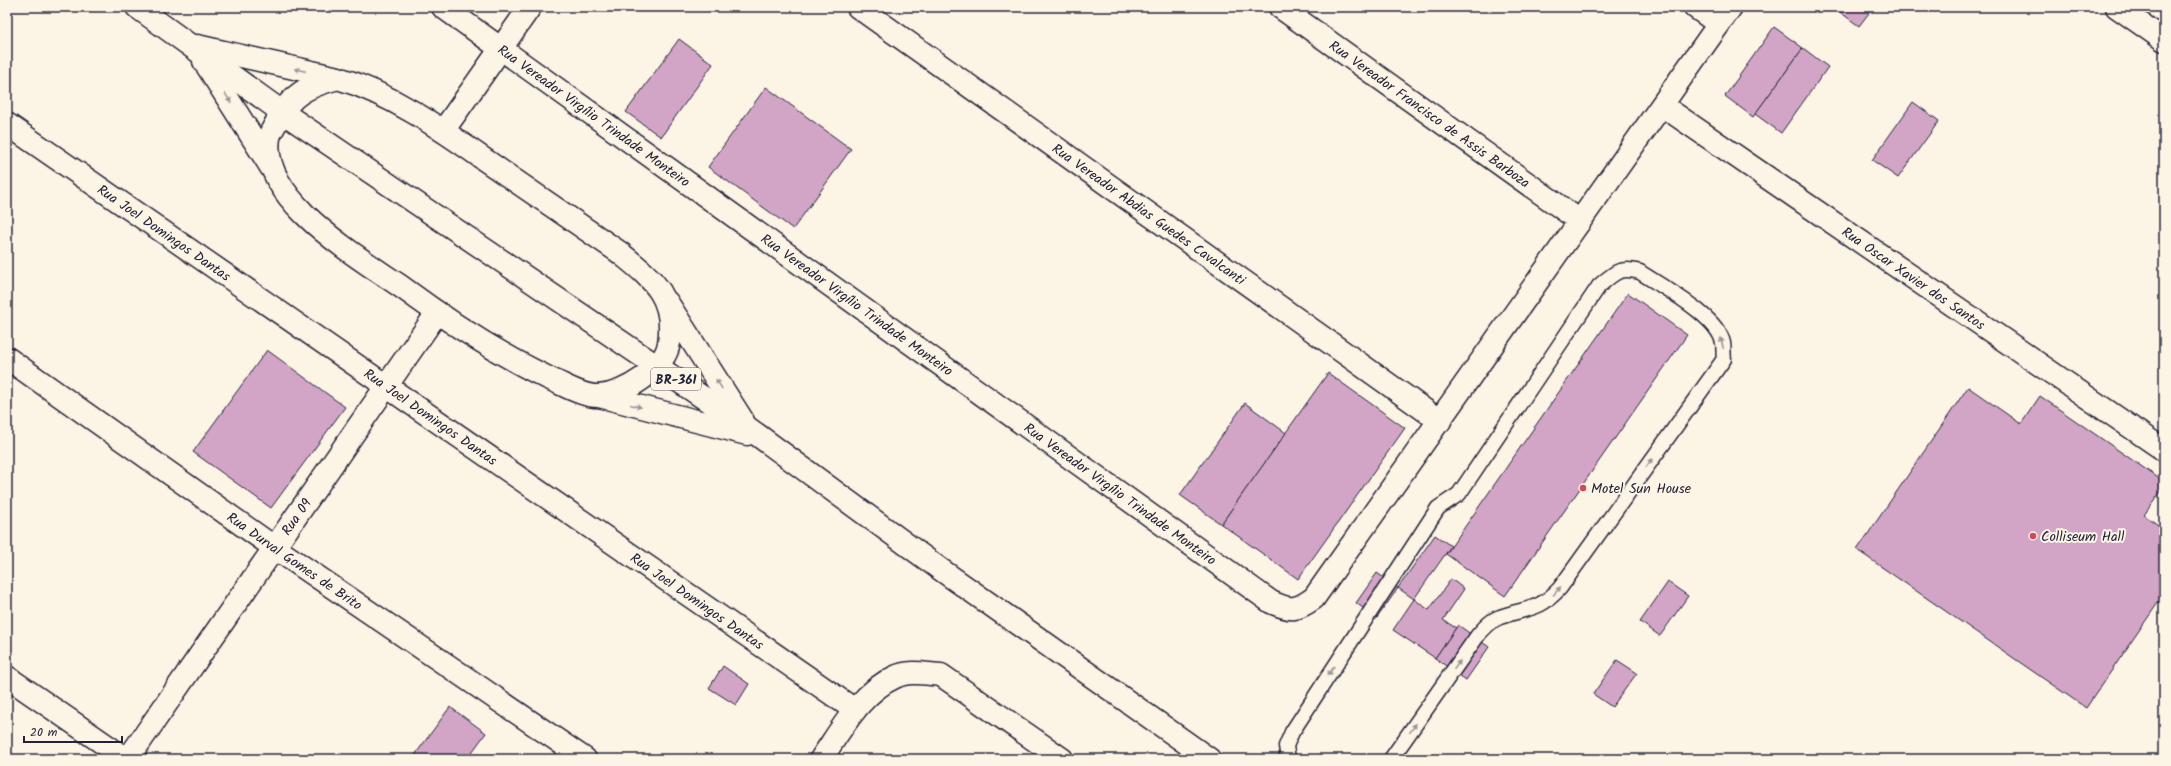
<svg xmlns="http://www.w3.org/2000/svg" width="2171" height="766" font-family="Kalam,sans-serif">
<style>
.building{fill:#d2a5c7;stroke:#22223b}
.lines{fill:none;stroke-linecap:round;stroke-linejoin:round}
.service-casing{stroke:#22223b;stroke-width:17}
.minor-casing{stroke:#22223b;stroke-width:25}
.primary-casing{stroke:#22223b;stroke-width:25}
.service{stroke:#fcf5e5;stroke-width:14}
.minor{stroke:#fcf5e5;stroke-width:22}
.primary{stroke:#fcf5e5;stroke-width:22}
.oneway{fill:#9a9698}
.poi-dot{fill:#d1495b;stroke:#fcf5e5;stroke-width:1.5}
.labels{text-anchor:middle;stroke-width:4;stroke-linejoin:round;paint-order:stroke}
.shield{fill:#fcf5e5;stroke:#63616e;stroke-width:1}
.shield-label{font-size:13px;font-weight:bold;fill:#22223b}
.street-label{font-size:14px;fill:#22223b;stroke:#fcf5e5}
.poi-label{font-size:14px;fill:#22223b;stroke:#fcf5e5;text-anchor:start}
</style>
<rect width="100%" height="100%" fill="#fcf5e5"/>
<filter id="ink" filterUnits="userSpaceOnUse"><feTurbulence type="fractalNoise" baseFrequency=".025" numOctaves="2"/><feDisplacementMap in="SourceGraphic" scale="8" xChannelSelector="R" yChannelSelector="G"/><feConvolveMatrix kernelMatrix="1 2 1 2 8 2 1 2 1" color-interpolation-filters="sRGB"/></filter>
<g filter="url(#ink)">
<g class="building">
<path d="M1833 7H1869L1872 9 1859 26Z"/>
<path d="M1774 27 1803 48 1753 117 1725 96Z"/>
<path d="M679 39 713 64 661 137 626 112Z"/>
<path d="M1803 48 1828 67 1781 133 1755 114Z"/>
<path d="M766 87 851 149 793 229 708 167Z"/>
<path d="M1913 102 1939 121 1898 178 1872 160Z"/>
<path d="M1628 293 1687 335 1505 596 1446 554Z"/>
<path d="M267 350 345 407 271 508 193 452Z"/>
<path d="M1328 373 1405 428 1298 579 1221 524Z"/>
<path d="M1968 387 2021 424 2040 396 2164 482V487L2144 515 2164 529V594L2086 708 1857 550Z"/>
<path d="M1245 403 1286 433 1221 524 1180 495Z"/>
<path d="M1435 535 1451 546 1414 599 1398 588Z"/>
<path d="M1377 573 1398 588 1377 618 1356 603Z"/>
<path d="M1451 579 1464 589 1443 620 1456 628 1435 658 1393 630 1414 599 1429 610Z"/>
<path d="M1668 582 1688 596 1660 636 1640 622Z"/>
<path d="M1458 625 1489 647 1466 680 1435 658Z"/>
<path d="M1617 660 1637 673 1612 707 1593 694Z"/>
<path d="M723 666 749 684 736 705 709 688Z"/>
<path d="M450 707 486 733 467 759H412Z"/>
</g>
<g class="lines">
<defs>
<path id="service" d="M1288 759 1286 746 1292 732 1438 508 1459 494 1599 286C1614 273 1620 266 1640 272 1662 287 1718 316 1723 343 1724 348 1723 354 1724 359L1560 588C1538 612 1527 607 1500 617 1491 620 1484 628 1478 635L1391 759"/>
<g id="minor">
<path id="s1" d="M443 7 1271 602C1291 611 1296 611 1314 598L1731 7"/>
<path id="s2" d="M858 7 1440 421"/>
<path id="s3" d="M1280 7 1580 221"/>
<path d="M1695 7 1719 24"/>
<path d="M2117 7 2164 40"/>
<path d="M338 78C394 95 441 129 488 162 532 192 575 222 619 252 652 279 676 296 669 343 665 369 625 394 599 396 588 397 571 389 561 384 504 358 453 325 403 288 359 257 259 200 269 138 270 132 275 126 277 121 292 93 308 86 338 78Z"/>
<path id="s4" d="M1663 106 2164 450"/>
<path id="s5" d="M7 124 855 710"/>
<path d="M443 131 530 7"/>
<path id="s6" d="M7 358 275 548 585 759"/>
<path d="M7 677 126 759"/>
<path id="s7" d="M128 759 437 313"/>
<path d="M821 759C841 730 861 692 895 677 909 670 926 674 941 675L1062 759"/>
</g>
<g id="primary">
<path d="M137 7 282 112 748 428 940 569 1209 759"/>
<path d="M197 46 338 78"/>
<path d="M204 61 271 167"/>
<path d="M667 302 743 421"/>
<path d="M599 396 747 434"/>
</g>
</defs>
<use href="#service" class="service-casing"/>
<use href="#minor" class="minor-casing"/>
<use href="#primary" class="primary-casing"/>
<use href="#service" class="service"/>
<use href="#minor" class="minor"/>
<use href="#primary" class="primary"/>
</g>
<defs><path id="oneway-solid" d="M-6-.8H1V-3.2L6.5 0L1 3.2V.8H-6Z"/></defs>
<g class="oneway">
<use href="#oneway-solid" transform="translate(300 70) rotate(-167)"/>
<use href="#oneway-solid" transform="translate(228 98) rotate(58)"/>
<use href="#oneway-solid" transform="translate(1722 343) rotate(-103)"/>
<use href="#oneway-solid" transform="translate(719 384) rotate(-123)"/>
<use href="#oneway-solid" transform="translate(636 406) rotate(14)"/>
<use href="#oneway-solid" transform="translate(1649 463) rotate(-54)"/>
<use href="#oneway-solid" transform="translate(1557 591) rotate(-49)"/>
<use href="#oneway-solid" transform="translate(1457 665) rotate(-55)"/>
<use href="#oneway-solid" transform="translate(1331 671) rotate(123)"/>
<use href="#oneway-solid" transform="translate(1413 728) rotate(-55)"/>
</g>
</g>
<g class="poi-dot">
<circle cx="1583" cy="488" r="4"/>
<circle cx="2033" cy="536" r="4"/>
</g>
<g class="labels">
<rect class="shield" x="651" y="368" width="50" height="22" rx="3"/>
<g class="shield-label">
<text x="676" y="384">BR-361</text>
</g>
<g class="street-label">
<text dy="5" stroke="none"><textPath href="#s3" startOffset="184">Rua Vereador Francisco de Assis Barboza</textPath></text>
<text dy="5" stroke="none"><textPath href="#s1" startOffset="186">Rua Vereador Virgílio Trindade Monteiro</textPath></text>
<text dy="5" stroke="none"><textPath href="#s2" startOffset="357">Rua Vereador Abdias Guedes Cavalcanti</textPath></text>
<text dy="5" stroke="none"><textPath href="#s5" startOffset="191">Rua Joel Domingos Dantas</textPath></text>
<text dy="5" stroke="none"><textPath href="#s4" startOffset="304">Rua Oscar Xavier dos Santos</textPath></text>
<text dy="5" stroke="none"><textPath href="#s1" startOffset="510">Rua Vereador Virgílio Trindade Monteiro</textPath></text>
<text dy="5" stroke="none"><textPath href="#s5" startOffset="515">Rua Joel Domingos Dantas</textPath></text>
<text dy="5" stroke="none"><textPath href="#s1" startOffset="834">Rua Vereador Virgílio Trindade Monteiro</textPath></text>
<text dy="5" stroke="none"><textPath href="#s7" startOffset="295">Rua 09</textPath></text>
<text dy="5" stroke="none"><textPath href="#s6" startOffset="352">Rua Durval Gomes de Brito</textPath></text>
<text dy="5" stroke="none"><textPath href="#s5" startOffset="839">Rua Joel Domingos Dantas</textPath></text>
</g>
<g class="poi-label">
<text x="1591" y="493">Motel Sun House</text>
<text x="2041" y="541">Colliseum Hall</text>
</g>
</g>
<rect width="2171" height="766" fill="none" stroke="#fcf5e5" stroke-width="24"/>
<rect x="12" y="12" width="2147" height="742" fill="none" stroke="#22223b" stroke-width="1.5" filter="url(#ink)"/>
<path d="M24 736v6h98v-6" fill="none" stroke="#22223b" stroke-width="2"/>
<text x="30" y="736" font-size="12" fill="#22223b" stroke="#fcf5e5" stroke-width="3" paint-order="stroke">20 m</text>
</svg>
